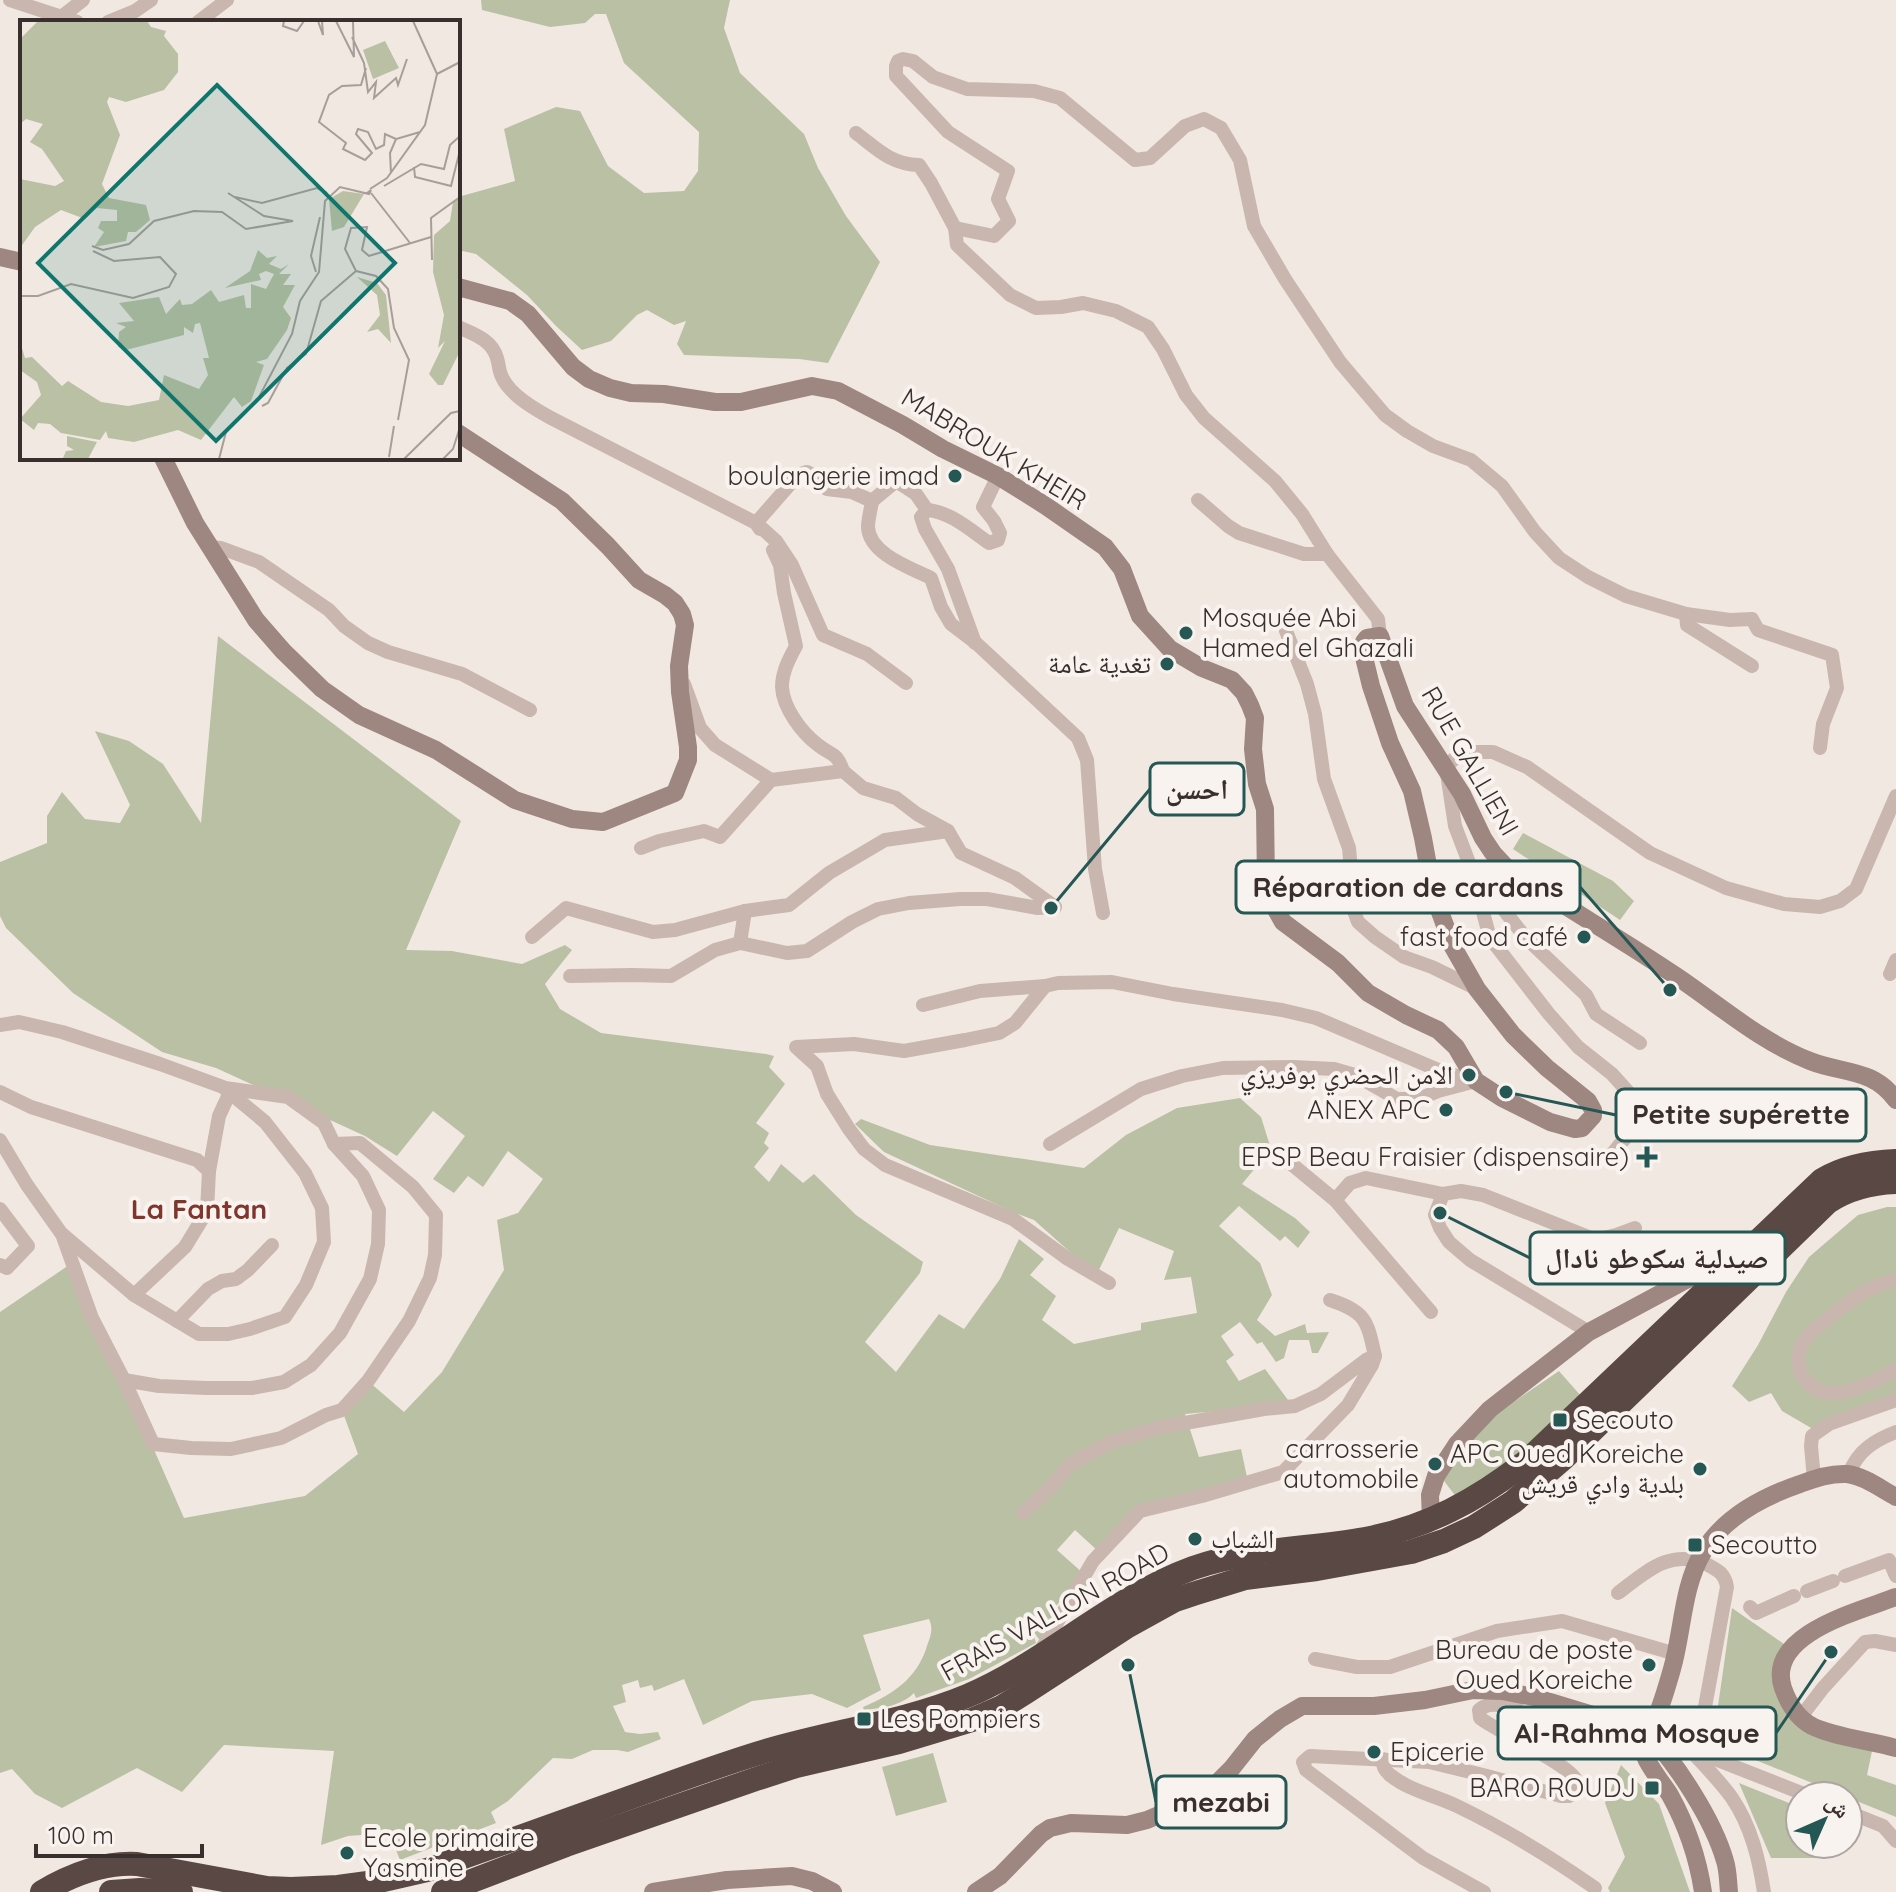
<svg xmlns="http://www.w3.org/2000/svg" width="1896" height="1892" font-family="Quicksand,'Noto Naskh Arabic',sans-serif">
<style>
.green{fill:#bac0a3}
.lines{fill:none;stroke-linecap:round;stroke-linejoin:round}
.street{stroke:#c9b7af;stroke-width:14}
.secondary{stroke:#9d8780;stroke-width:18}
.highway{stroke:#594844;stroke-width:24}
.poi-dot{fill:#255754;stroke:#f9f3ef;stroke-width:3}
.labels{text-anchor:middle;stroke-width:8;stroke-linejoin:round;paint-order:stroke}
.street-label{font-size:26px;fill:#392f2c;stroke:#f9f3ef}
.poi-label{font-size:26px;fill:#392f2c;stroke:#f9f3ef;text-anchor:end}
.neighbourhood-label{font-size:28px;font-weight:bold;fill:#80362d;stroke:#f9f3ef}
.inset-road{fill:none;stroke:#a89e99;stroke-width:2}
.view{fill:#0f766e;fill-opacity:0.15;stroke:#0f766e;stroke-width:4}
.inset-edge{fill:none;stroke:#392f2c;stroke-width:4}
.leader{fill:none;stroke:#255754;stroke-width:3}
.callout-dot{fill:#255754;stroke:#f9f3ef;stroke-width:3}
.callout{fill:#f9f3ef;stroke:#255754;stroke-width:3}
.callout-label{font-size:28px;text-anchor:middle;font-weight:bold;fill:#392f2c}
</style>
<rect width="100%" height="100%" fill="#f2e8e2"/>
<g class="green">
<path d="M481 0H730L724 28 740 73 804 134 818 168 846 216 880 262 828 363 799 359 684 355 677 344 686 321 674 325 647 310 637 315 611 341 582 350 556 326 527 295 476 254 458 250V197L515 181 504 129 556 107 580 111 608 166 644 193 684 191 698 171 699 132 624 63 606 14H595L585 23 550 27 482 10Z"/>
<path d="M218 636 461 821 406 950 452 951 522 964 565 945 572 950 545 984 560 1009 601 1033 766 1054 774 1056 769 1067 785 1084 756 1123 769 1133 764 1143 769 1148 754 1167 769 1182 781 1164 803 1183 814 1174 856 1215 923 1262 920 1273 865 1342 896 1372 939 1314 964 1329 1000 1279 1019 1239 1044 1259 1030 1275 1056 1296 1042 1320 1074 1344 1141 1330V1323L1197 1313 1191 1277 1164 1280 1174 1251 1119 1228 1098 1272 1078 1259 1034 1220 1015 1213 884 1152 855 1124 861 1119 930 1145 1084 1168 1126 1135 1177 1108 1240 1098 1261 1117 1271 1149 1242 1184 1295 1218 1310 1232 1298 1248 1285 1236 1280 1241 1239 1206 1219 1226 1260 1263 1272 1295 1257 1320 1275 1336 1305 1324 1307 1333 1329 1332 1318 1353H1312L1309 1340H1289L1284 1358 1276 1362 1262 1342 1257 1344 1240 1322 1221 1336 1234 1355 1226 1361 1239 1381 1265 1369 1288 1400 1261 1407 1185 1414 1199 1457 1241 1449 1247 1477 1135 1517 1098 1551 1075 1530 1057 1550 1084 1574 1056 1606 1049 1635 1041 1642 1031 1628 1036 1643 969 1679 916 1698 914 1693C901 1706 882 1708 864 1710L863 1707C892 1695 916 1679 926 1649 930 1637 934 1630 929 1619L863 1635 881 1690 847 1708 812 1694 752 1701 703 1725 684 1679 654 1691 652 1685 640 1688 638 1680 622 1685 626 1702 613 1706 625 1732 640 1734 658 1732 661 1739 628 1752 617 1750H593L572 1759 553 1758 508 1801 491 1812 496 1823 400 1860 389 1833 348 1836 321 1845 334 1751 224 1745 182 1792 137 1768 62 1808 35 1794 12 1769 0 1773V1312L72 1263 184 1518 305 1496 358 1454 342 1410 368 1381 404 1412 442 1372 504 1270 497 1220 518 1213 543 1179 508 1151 483 1187 468 1176 454 1193 433 1179 465 1136 433 1111 397 1156 365 1136 216 1068 162 1052 73 993 6 928 0 916V862L47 843V816L62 792 85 819 120 823 130 805 95 731 129 741 163 764 201 823Z"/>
<path d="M1523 833 1613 881 1634 901 1620 920 1513 849Z"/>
<path d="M1887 1207H1896V1406L1818 1432 1782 1411 1771 1393 1749 1402 1732 1386 1758 1345 1786 1292 1809 1257 1858 1215Z"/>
<path d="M1559 1371 1581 1396 1503 1467 1457 1498 1441 1477 1487 1420Z"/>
<path d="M1732 1608 1784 1644 1789 1715 1872 1751 1867 1775 1896 1785V1817L1726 1748 1718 1706Z"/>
<path d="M933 1753 947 1802 896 1816 882 1767Z"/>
<path d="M1621 1765 1659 1804 1690 1892H1610L1608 1888 1625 1857 1605 1803Z"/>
<path d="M1739 1783 1789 1803 1800 1814V1844H1821L1830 1858H1771Z"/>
</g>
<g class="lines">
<g class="street">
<path d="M10 0 77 22"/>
<path d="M60 18 83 0"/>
<path d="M108 22 135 11 151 0"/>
<path d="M198 22 227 0"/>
<path d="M856 133C877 149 892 165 919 165L931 183 955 228 957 245 1010 295 1036 308 1061 307 1083 303 1116 311 1148 327 1163 349 1186 395 1204 418 1275 481 1302 514 1327 554 1378 619 1380 636"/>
<path d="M955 228 994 236 1009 221 998 199 1008 171 948 132 896 76V66L898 61 903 59 913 61 933 77 967 89 1034 91 1060 98 1135 160 1150 158 1185 126 1204 119 1221 128 1240 160 1254 226 1285 279 1340 362 1385 415 1407 431 1433 446 1471 460 1502 486 1535 532 1559 558 1588 577 1626 596 1686 614 1730 620 1752 619 1758 630 1832 655 1837 688 1823 724 1820 748"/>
<path d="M458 327C474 334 492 340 497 358 499 364 499 372 502 377 510 395 535 409 551 418L756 523 760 529"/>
<path d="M1198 500 1228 526 1239 533 1304 554H1327"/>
<path d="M872 501 896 481 916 494 927 510"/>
<path d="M210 547 221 548 259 562 329 610 344 626 368 643 388 652 462 674 530 710"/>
<path d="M773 550 780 565 784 593 796 646C789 659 782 672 782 687 783 708 802 733 818 745 832 756 837 752 843 771"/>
<path d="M1686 614 1687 625 1752 666"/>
<path d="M1286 631 1307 684 1315 714 1324 779 1349 848 1352 881V905L1358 922 1375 937 1404 957 1432 967 1477 989"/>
<path d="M975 643 948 569 925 529 921 517 927 510C951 512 970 530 989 543L998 540 1000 533 994 521 983 507 998 476"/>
<path d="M906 683 867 654 823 635 792 565 776 541 756 523 798 475 807 472 822 480 827 489 852 492 872 501C871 509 868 519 868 527 869 554 911 568 931 578L941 607 951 624 976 643 1078 738 1087 760 1095 869 1103 913"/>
<path d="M684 684 700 728 715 745 771 780"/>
<path d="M641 848 659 841 704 831 720 837 771 780 843 771 863 788 896 798 917 814 948 831 961 853 1015 878 1055 907"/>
<path d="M1472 872 1490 938 1549 1014 1578 1047 1612 1074 1629 1093 1632 1111 1626 1137 1613 1153"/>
<path d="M532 937 566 908 653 932 675 930 745 911 789 905 829 873 885 840 948 831"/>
<path d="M740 943 745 911"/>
<path d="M1890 974 1896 960"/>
<path d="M570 976 632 975 671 976 715 950 740 943 787 953 807 951 852 922 878 909 909 903 960 899H987L1038 908 1055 907"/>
<path d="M923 1005 980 991 1045 986"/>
<path d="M0 1025 19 1022 62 1032 160 1064 223 1087 265 1122 305 1173 322 1208 324 1242 306 1285 285 1317 250 1329 228 1334H199L134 1295 61 1233 27 1185 0 1140"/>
<path d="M1640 1043 1596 1014 1586 995 1525 937 1471 868 1455 826 1446 767 1456 757 1469 752H1493L1527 767 1650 853 1726 888 1784 904 1820 907 1840 901 1856 889 1896 796"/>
<path d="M0 1092 31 1107 197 1160 209 1171 207 1211 185 1247 134 1295"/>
<path d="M1050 1144 1141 1089 1182 1076 1223 1068 1293 1067 1334 1069 1355 1075 1397 1099H1419L1438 1091 1476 1081"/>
<path d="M1277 1152 1335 1200 1431 1312"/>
<path d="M209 1171 219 1116 231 1090"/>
<path d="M1335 1200 1350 1183 1366 1178 1443 1194"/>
<path d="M0 1209 28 1246 7 1268 0 1265"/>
<path d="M62 1234 92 1318 124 1380 153 1444 191 1448 231 1449 281 1438 326 1415 342 1410 368 1381 409 1321 430 1278 435 1255 436 1215 413 1187 360 1143 334 1144"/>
<path d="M1896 1280C1887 1282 1875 1286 1867 1290 1854 1298 1805 1333 1801 1346 1797 1355 1798 1367 1802 1375 1824 1411 1868 1384 1896 1370"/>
<path d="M1109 1283 1068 1259 1013 1219 885 1165 864 1149 849 1129 827 1094 817 1066 796 1047 854 1044 904 1051 965 1040 999 1033 1015 1023 1045 986 1058 983 1112 982 1173 994 1282 1010 1316 1018 1443 1072 1476 1081"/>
<path d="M1330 1300C1366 1312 1367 1320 1375 1356"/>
<path d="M177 1321 208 1289 222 1281 236 1279 248 1270 272 1245"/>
<path d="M1589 1332 1470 1260 1449 1242 1440 1228 1435 1215 1443 1194 1461 1191 1483 1195 1596 1240 1616 1235 1635 1228"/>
<path d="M124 1380 159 1386 206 1388H252L284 1382 311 1365 340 1333 370 1279 378 1244 379 1210 363 1176 334 1144 324 1123 288 1097 225 1088"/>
<path d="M1849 1474C1857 1451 1875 1440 1896 1432"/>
<path d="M1814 1479 1811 1446 1812 1436 1829 1424 1896 1400"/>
<path d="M1023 1513 1052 1486 1070 1464 1111 1442 1157 1428 1264 1409 1295 1406 1321 1394 1366 1360 1375 1356 1372 1365 1348 1405 1283 1472 1202 1496 1140 1511 1093 1561 1041 1650"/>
<path d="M1845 1576 1889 1560 1896 1576"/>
<path d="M1807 1591 1833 1581"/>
<path d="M1618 1593C1646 1572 1671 1547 1708 1565 1719 1571 1725 1574 1727 1587L1705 1707"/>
<path d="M1750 1607 1756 1613 1794 1596"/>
<path d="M1315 1659 1357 1667H1390L1497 1631 1562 1621 1676 1654"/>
<path d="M1800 1718 1823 1688 1865 1642 1875 1641 1896 1645"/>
<path d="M1649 1733 1809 1796"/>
<path d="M1690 1750C1704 1765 1720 1781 1732 1798 1751 1826 1759 1859 1764 1892"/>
<path d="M1383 1759C1383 1767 1384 1770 1390 1775 1410 1791 1434 1795 1457 1806 1505 1829 1552 1858 1595 1888"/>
<path d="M1848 1812 1883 1826 1896 1841"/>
<path d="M1484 1892 1423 1858 1306 1770 1303 1762 1310 1756 1429 1762 1483 1775 1561 1796H1569C1574 1792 1579 1787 1576 1780 1569 1764 1498 1732 1480 1718L1479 1710C1494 1697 1510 1715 1522 1695"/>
</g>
<g class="secondary">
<path d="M0 257 22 262"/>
<path d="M458 287 510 301 528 314 573 367 589 379 610 388 631 393 664 394 715 402H741L812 386 838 391 903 425 943 449 998 476 1046 506 1105 547 1122 569 1140 616 1170 649 1202 668 1232 680 1244 693 1250 705 1255 718 1253 749 1257 784 1265 809 1266 883 1274 906 1283 922 1338 963 1368 993 1406 1015 1438 1030 1456 1047 1476 1081 1502 1098 1550 1122 1575 1129 1582 1128 1593 1116V1110L1588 1101 1547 1068 1513 1035 1477 989 1453 947 1433 893 1423 838 1412 791 1390 743 1371 686 1362 649 1364 642 1367 638 1380 636 1405 706 1462 794 1483 838 1493 853 1506 867C1561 905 1620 938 1676 976 1719 1005 1761 1042 1810 1061 1843 1074 1873 1068 1896 1100"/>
<path d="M163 458 195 523 256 620 283 651 322 689 359 715 436 750 515 800 572 819 603 822 675 793 688 760V747L680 692 679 666 685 625 682 614 675 603 665 595 639 580 608 546 562 501 458 433"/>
<path d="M1431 1520 1430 1495 1436 1476 1457 1444 1490 1409 1589 1332 1682 1282 1736 1256"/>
<path d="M1896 1597C1860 1611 1765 1634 1783 1688 1789 1705 1797 1718 1812 1726 1834 1737 1872 1741 1896 1748"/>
<path d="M1646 1731C1676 1763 1713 1819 1725 1861 1728 1870 1728 1882 1729 1892"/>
<path d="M653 1892 727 1880 792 1876 812 1881 833 1892"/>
<path d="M976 1892 1000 1876 1041 1834 1050 1828 1071 1823 1127 1825 1147 1820 1189 1802 1210 1790 1232 1768 1255 1739 1280 1719 1302 1706H1374L1425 1700 1473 1690 1502 1691 1534 1697 1646 1731"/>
<path d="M1703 1892C1698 1859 1686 1824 1670 1795 1662 1782 1644 1762 1643 1748 1642 1732 1654 1724 1659 1710 1664 1697 1668 1683 1672 1669 1683 1631 1682 1587 1703 1552 1724 1517 1762 1497 1800 1484 1815 1478 1831 1473 1847 1474 1864 1476 1881 1489 1896 1497"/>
</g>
<g class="highway">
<path d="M42 1892C71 1875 103 1862 137 1864L267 1888 291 1889 338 1887 375 1882 427 1870C494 1846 560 1823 626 1799 674 1782 721 1764 769 1750 834 1731 904 1722 967 1696 1047 1662 1111 1598 1193 1568 1248 1549 1308 1549 1365 1539 1428 1527 1477 1500 1527 1461L1822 1180C1845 1166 1870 1162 1896 1161"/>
<path d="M111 1892 140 1890 181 1892"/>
<path d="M443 1892 566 1845 756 1779 796 1766 899 1742 972 1720 1002 1707 1026 1692 1128 1626 1175 1600 1193 1594 1245 1578 1317 1569 1411 1552 1444 1541 1474 1527 1513 1502 1564 1458 1828 1202C1849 1188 1871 1183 1896 1182"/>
</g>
</g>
<g class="poi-dot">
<circle cx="955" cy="476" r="8"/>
<circle cx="1186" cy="633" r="8"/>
<circle cx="1167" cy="664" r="8"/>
<circle cx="1584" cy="937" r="8"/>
<circle cx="1469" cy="1075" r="8"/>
<circle cx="1446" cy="1110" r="8"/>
<path d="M1643 1145h8v8h8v8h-8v8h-8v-8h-8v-8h8z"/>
<rect x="1552" y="1412" width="16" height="16" rx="4"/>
<circle cx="1435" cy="1464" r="8"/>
<circle cx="1700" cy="1469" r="8"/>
<circle cx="1195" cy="1539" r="8"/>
<rect x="1687" y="1537" width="16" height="16" rx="4"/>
<circle cx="1649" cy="1665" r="8"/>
<rect x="856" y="1711" width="16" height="16" rx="4"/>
<circle cx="1374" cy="1752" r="8"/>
<rect x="1644" y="1780" width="16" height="16" rx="4"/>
<circle cx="347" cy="1853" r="8"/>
</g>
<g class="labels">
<g class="street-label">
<text transform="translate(994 449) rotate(31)" y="9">MABROUK KHEIR</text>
<text transform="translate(1470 761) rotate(60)" y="9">RUE GALLIENI</text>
<text transform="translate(1055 1612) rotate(-29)" y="9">FRAIS VALLON ROAD</text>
</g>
<g class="poi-label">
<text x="939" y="485">boulangerie imad</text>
<text x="1202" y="627" text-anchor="start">Mosquée Abi<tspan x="1202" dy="30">Hamed el Ghazali</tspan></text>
<text x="1151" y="673">تغدية عامة</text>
<text x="1568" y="946">fast food café</text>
<text x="1453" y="1084">الامن الحضري بوفريزي</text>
<text x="1430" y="1119">ANEX APC</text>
<text x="1629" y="1166">EPSP Beau Fraisier (dispensaire)</text>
<text x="1576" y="1429" text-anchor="start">Secouto</text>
<text x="1419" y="1458">carrosserie<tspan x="1419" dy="30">automobile</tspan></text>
<text x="1684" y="1463">APC Oued Koreiche<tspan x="1684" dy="30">بلدية وادي قريش</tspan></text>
<text x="1211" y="1548" text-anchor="start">الشباب</text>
<text x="1711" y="1554" text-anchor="start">Secoutto</text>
<text x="1633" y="1659">Bureau de poste<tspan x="1633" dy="30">Oued Koreiche</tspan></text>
<text x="880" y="1728" text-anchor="start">Les Pompiers</text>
<text x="1390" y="1761" text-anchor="start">Epicerie</text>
<text x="1636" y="1797">BARO ROUDJ</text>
<text x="363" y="1847" text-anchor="start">Ecole primaire<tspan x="363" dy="30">Yasmine</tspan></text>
</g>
<g class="neighbourhood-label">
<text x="199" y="1219">La Fantan</text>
</g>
</g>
<g transform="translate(20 20)">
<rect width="440" height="440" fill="#f2e8e2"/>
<path d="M18 1H127L131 7 146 11 144 16 158 34V52L144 70 106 82 89 77 87 82 100 115 82 164 89 178 126 185 130 200 116 212H108L106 221 74 227 84 212 78 208 81 201H97V190L77 188 65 199 41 190 15 207 0 228V159L35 166 44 161 22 129 10 122 23 104 6 99 0 104V19ZM365 21 379 48 353 59 343 30ZM323 171 344 174 324 207 312 211 309 179ZM440 178V331L423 365H418L409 354 425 321 418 328 424 295 413 252 414 215 430 201 433 182ZM238 230 247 238 257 236 249 244 261 249 269 244 259 254H271L263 265H275L263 287 271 298 267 310 247 339 236 342 244 345 231 381 222 387 214 377 181 420 158 410 114 422 88 418 86 411 80 420 41 413 30 404 18 403 14 410 0 399 21 375 17 362 0 350 2 328 5 338 12 337 42 366 48 361 81 382 108 386 139 380 144 355 179 369 188 355 183 338H189L180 303 175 304 173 313 164 307V315L106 330 98 327 99 312 106 307 96 303 114 301 99 283 139 277 146 294 160 279 162 285 172 284 191 270 199 282 224 275 226 288H231V264L246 269 254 254 246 251 239 254 241 260 205 268 230 251ZM337 257 357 263 366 275 371 323 358 309 347 312 360 295 357 275ZM47 416 77 422 68 439 43 438 46 431 54 430 47 426Z" fill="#bac0a3"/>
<path class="inset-road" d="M264 1 263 6 277 11 284 1M298 1 303 15 302 1M316 1 334 37 333 1M393 1 417 54M332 17 344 43 348 72 356 62 354 78 376 58 378 65 387 39M346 48 341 65 322 66 309 75 299 102 326 123 323 129 345 140 352 133 336 114 338 109 348 112 356 129 364 125 365 114 376 119M417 54 440 42M394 147 395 157 431 166 440 130M371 153 370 133 376 119 400 112M364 166 401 144 424 149 430 125 440 116M350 169 367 158 405 105 417 54M351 173 390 223M215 177 242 183 297 168 307 173M72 226 83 230 109 224 134 201 174 191 202 192 226 209 273 201 244 196 208 173M412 240 411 198 440 177M336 251 356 256 368 269 374 308 389 340 378 400M336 251 325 229 331 208 347 207 342 230 349 236 411 217M296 252 291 236 300 197M0 276H18L51 264 113 278 149 267 156 254 140 237 94 241 73 231M242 386 248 383 267 348 286 334 301 281 336 251M369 437 374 406M199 439 206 412 237 381 272 314 280 281 299 252 305 181 320 167 349 174 351 170 347 173M384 439 431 393 440 391M423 439 433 429 440 407"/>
<path class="view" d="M197 65 375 243 196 421 18 243Z"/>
<rect width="440" height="440" class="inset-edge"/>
</g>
<path class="leader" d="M1051 908L1150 789M1670 990L1580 887M1506 1092L1616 1115M1440 1213L1530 1258M1831 1652L1776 1733M1128 1665L1156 1802"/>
<g class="callout-dot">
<circle cx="1051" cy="908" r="8"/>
<circle cx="1670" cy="990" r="8"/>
<circle cx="1506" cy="1092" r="8"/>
<circle cx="1440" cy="1213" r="8"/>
<circle cx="1831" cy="1652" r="8"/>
<circle cx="1128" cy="1665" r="8"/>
</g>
<g class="callout">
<rect x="1150" y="763" width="94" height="52" rx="8"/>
<rect x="1236" y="861" width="344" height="52" rx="8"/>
<rect x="1616" y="1089" width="250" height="52" rx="8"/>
<rect x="1530" y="1232" width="255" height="52" rx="8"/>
<rect x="1498" y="1707" width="278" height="52" rx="8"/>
<rect x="1156" y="1776" width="130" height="52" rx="8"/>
</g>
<g class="callout-label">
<text x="1197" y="799">احسن</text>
<text x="1408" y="897">Réparation de cardans</text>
<text x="1741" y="1124">Petite supérette</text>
<text x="1657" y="1268">صيدلية سكوطو نادال</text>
<text x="1637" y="1743">Al-Rahma Mosque</text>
<text x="1221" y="1812">mezabi</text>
</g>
<g transform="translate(1824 1820) rotate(45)"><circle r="38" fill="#f9f3ef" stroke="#aca5a1" stroke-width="2"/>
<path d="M0-6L14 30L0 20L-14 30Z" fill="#255754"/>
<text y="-12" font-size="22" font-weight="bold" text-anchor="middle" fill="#392f2c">ش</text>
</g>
<path d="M36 1844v12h166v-12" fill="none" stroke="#392f2c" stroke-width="4"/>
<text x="48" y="1844" font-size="24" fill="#392f2c" stroke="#f9f3ef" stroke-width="6" paint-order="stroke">100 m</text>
</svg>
